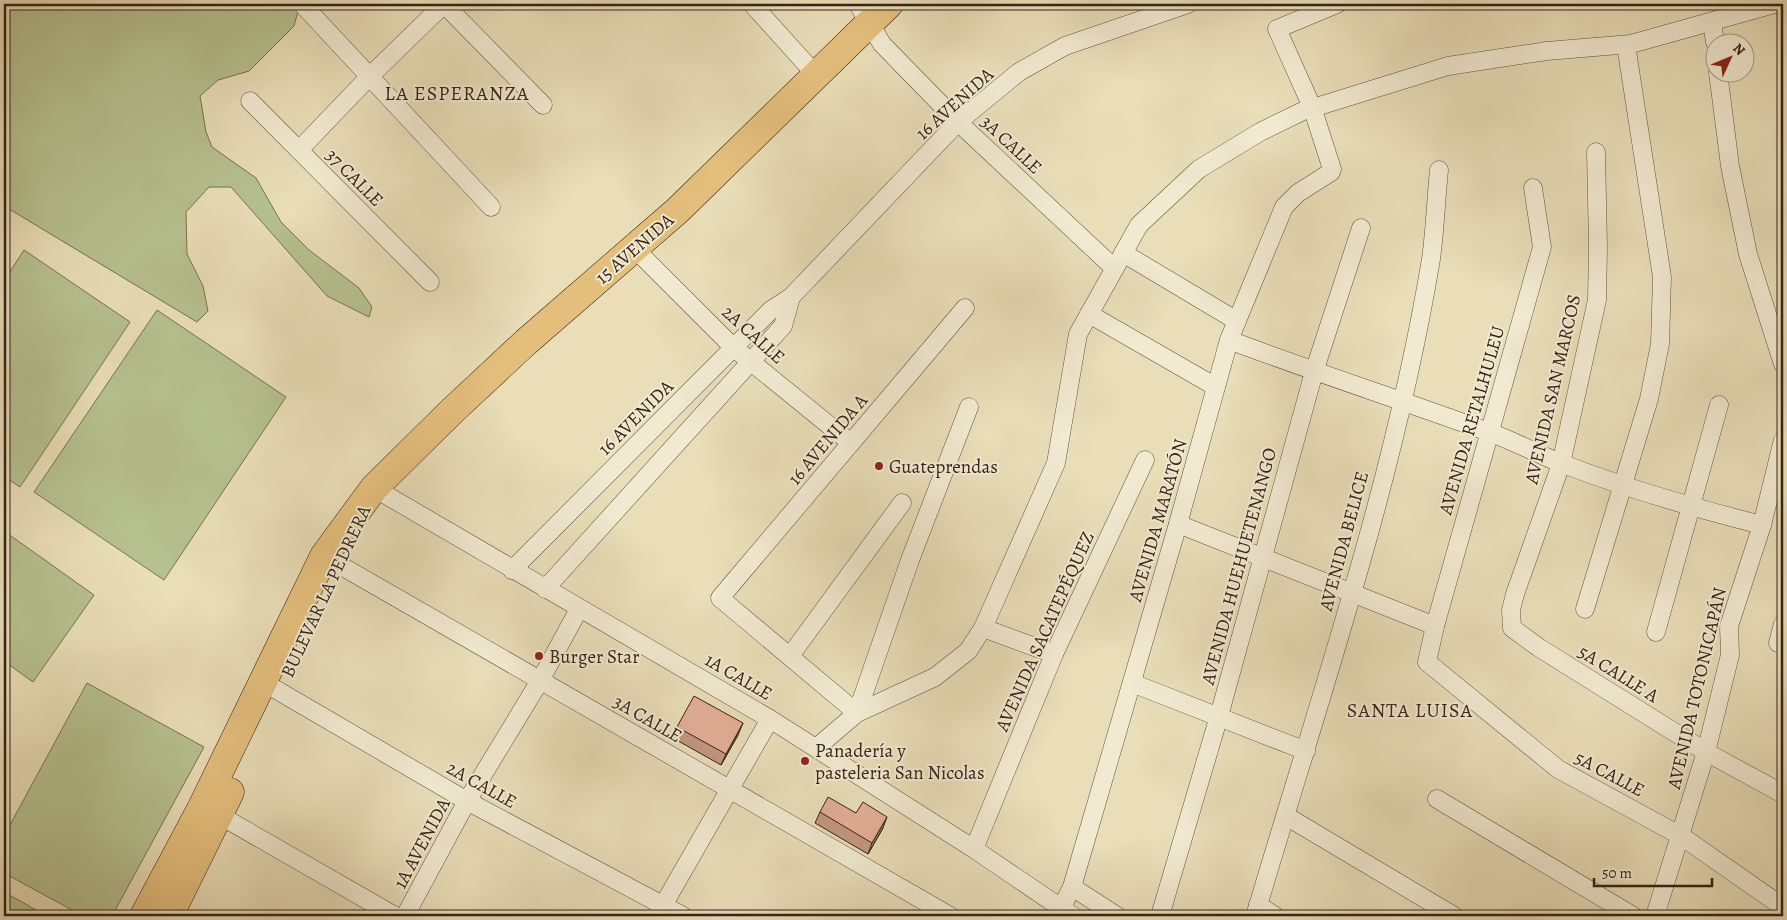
<svg xmlns="http://www.w3.org/2000/svg" width="1787" height="920" font-family="Alegreya,serif">
<style>
.green{fill:#b6c18f;stroke:#767254}
.lines{fill:none;stroke-linecap:round;stroke-linejoin:round}
.street-casing{stroke:#625240;stroke-width:19}
.primary-casing{stroke:#352318;stroke-width:29}
.street{stroke:#f1ead1;stroke-width:18}
.primary{stroke:#e4bf7c;stroke-width:28}
.wall{fill:#c39681;stroke:#352318}
.shaded-wall{fill:#9f7a69;stroke:#352318}
.building{fill:#e3ae96;stroke:#352318}
.poi-dot{fill:#8f2418;stroke:#f1ead1;stroke-width:2}
.labels{text-anchor:middle;stroke-width:4;stroke-linejoin:round;paint-order:stroke}
.street-label{font-size:19px;fill:#352318;stroke:#f1ead1}
.poi-label{font-size:19px;fill:#352318;stroke:#f1ead1;text-anchor:start}
.neighbourhood-label{font-size:20px;letter-spacing:1px;fill:#352318;stroke:#f1ead1}
</style>
<rect width="100%" height="100%" fill="#e9deb8"/>
<filter id="stains"><feTurbulence type="fractalNoise" baseFrequency=".004" numOctaves="4"/><feColorMatrix values="0 0 0 0 .2 0 0 0 0 .09 0 0 0 0 .02 0 0 0 .5 -.17"/></filter>
<radialGradient id="worn" r=".72"><stop offset=".6" stop-color="#630" stop-opacity="0"/><stop offset="1" stop-color="#630" stop-opacity=".3"/></radialGradient>
<g class="green">
<path d="M4 4H300L294 26 249 71 218 80 200 96 206 132 212 147 256 178 281 222 309 250 359 288 372 307 369 317 327 296 231 187H209L186 212 187 254 203 286 208 311 197 322 4 206Z"/>
<path d="M24 250 130 322 20 487 4 476V281Z"/>
<path d="M157 310 286 397 164 580 34 492Z"/>
<path d="M4 531 94 595 33 682 4 661Z"/>
<path d="M87 683 204 747 112 916H83L4 873V836Z"/>
<path d="M4 892 47 916H4Z"/>
</g>
<g class="lines">
<defs>
<g id="street">
<path d="M444 4 543 105"/>
<path d="M752 4 816 75"/>
<path d="M858 4 882 44 958 122 1114 268"/>
<path d="M304 6 491 207"/>
<path d="M1712 22 1715 42"/>
<path d="M1718 72 1730 166 1748 254 1783 364"/>
<path d="M250 101 430 282"/>
<path d="M299 150 369 77 444 4"/>
<path d="M1596 152 1598 247 1597 300 1561 464 1515 594 1511 610 1512 628 1538 647 1706 752 1783 794"/>
<path d="M1533 188 1542 247 1435 626 1427 662 1558 769 1681 836 1783 907"/>
<path d="M635 249 734 348 851 443"/>
<path d="M1123 253 1237 321"/>
<path d="M965 308 720 598 857 713 910 560 969 407"/>
<path d="M1089 314 1216 387"/>
<path d="M1229 340C1314 372 1401 400 1486 431 1512 440 1537 454 1563 464 1628 489 1694 508 1762 525"/>
<path d="M374 488 770 719 974 849 1073 916"/>
<path d="M1178 524 1435 626"/>
<path d="M324 556 950 916"/>
<path d="M512 570 771 310 791 297 958 122 1019 72 1065 46 1188 4"/>
<path d="M545 589 783 326 791 297"/>
<path d="M1585 609 1649 399 1660 344 1662 277 1626 45"/>
<path d="M983 628 1054 654"/>
<path d="M1656 632 1719 405"/>
<path d="M1778 643 1783 624"/>
<path d="M790 656 902 503"/>
<path d="M263 682 467 801 683 916"/>
<path d="M1132 683 1306 751"/>
<path d="M816 748 857 713 935 677 968 651 983 628 1056 463 1078 334 1139 225 1199 169 1260 132 1303 111 1448 66 1547 51 1631 44 1774 4"/>
<path d="M1437 799 1633 916"/>
<path d="M219 815 395 916"/>
<path d="M1286 816 1454 916"/>
<path d="M974 849 1054 654 1145 460"/>
<path d="M1072 887 1117 916"/>
<path d="M1258 905 1275 916"/>
<path d="M1062 907 1072 887 1178 524 1229 340 1284 207 1298 193 1331 172 1332 169 1312 107 1277 29 1337 4"/>
<path d="M405 916 467 801 541 679 579 609"/>
<path d="M657 916 770 719"/>
<path d="M1160 916 1219 716 1314 372 1361 228"/>
<path d="M1255 916C1319 699 1394 483 1431 259 1435 230 1436 200 1439 170"/>
<path d="M1655 916 1706 752 1730 655 1729 626 1762 525 1783 440"/>
</g>
<g id="primary">
<path d="M144 916 202 807 324 556 374 488 452 411 526 342 678 210 889 4"/>
<path d="M169 916 230 792"/>
</g>
</defs>
<use href="#street" class="street-casing"/>
<use href="#primary" class="primary-casing"/>
<use href="#street" class="street"/>
<use href="#primary" class="primary"/>
</g>
<g class="wall">
<path d="M677 727 738 735 721 765 673 738Z"/>
<path d="M820 812 856 813 883 828 868 854 815 823Z"/>
</g>
<g class="shaded-wall">
<path d="M743 723 738 735 721 765 726 754Z"/>
<path d="M887 817 883 828 868 854 872 843Z"/>
</g>
<g class="building">
<path d="M694 696 743 723 726 754 677 727Z"/>
<path d="M828 797 856 813 863 802 887 817 872 843 820 812Z"/>
</g>
<g class="poi-dot">
<circle cx="879" cy="466" r="5"/>
<circle cx="539" cy="656" r="5"/>
<circle cx="805" cy="761" r="5"/>
</g>
<g class="labels">
<g class="street-label">
<text transform="translate(954 103) rotate(-42)" y="7">16 AVENIDA</text>
<text transform="translate(1012 144) rotate(43)" y="7">3A CALLE</text>
<text transform="translate(355 177) rotate(45)" y="7">37 CALLE</text>
<text transform="translate(634 248) rotate(-41)" y="7">15 AVENIDA</text>
<text transform="translate(754 334) rotate(42)" y="7">2A CALLE</text>
<text transform="translate(1552 389) rotate(-77)" y="7">AVENIDA SAN MARCOS</text>
<text transform="translate(635 417) rotate(-45)" y="7">16 AVENIDA</text>
<text transform="translate(1471 420) rotate(-74)" y="7">AVENIDA RETALHULEU</text>
<text transform="translate(827 439) rotate(-50)" y="7">16 AVENIDA A</text>
<text transform="translate(1157 520) rotate(-74)" y="7">AVENIDA MARATÓN</text>
<text transform="translate(1343 541) rotate(-75)" y="7">AVENIDA BELICE</text>
<text transform="translate(1238 566) rotate(-75)" y="7">AVENIDA HUEHUETENANGO</text>
<text transform="translate(325 591) rotate(-65)" y="7">BULEVAR LA PEDRERA</text>
<text transform="translate(1044 631) rotate(-66)" y="7">AVENIDA SACATEPÉQUEZ</text>
<text transform="translate(1619 673) rotate(32)" y="7">5A CALLE A</text>
<text transform="translate(739 676) rotate(30)" y="7">1A CALLE</text>
<text transform="translate(1696 688) rotate(-77)" y="7">AVENIDA TOTONICAPÁN</text>
<text transform="translate(648 718) rotate(30)" y="7">3A CALLE</text>
<text transform="translate(1610 773) rotate(28)" y="7">5A CALLE</text>
<text transform="translate(482 784) rotate(29)" y="7">2A CALLE</text>
<text transform="translate(421 843) rotate(-62)" y="7">1A AVENIDA</text>
</g>
<g class="poi-label">
<text x="889" y="473">Guateprendas</text>
<text x="549" y="663">Burger Star</text>
<text x="815" y="757">Panadería y<tspan x="815" dy="22">pasteleria San Nicolas</tspan></text>
</g>
<g class="neighbourhood-label">
<text x="457" y="100">LA ESPERANZA</text>
<text x="1410" y="717">SANTA LUISA</text>
</g>
</g>
<rect width="1787" height="920" fill="none" stroke="#e9deb8" stroke-width="20"/>
<rect x="5" y="5" width="1777" height="910" fill="none" stroke="#352318" stroke-width="2.5"/>
<rect x="10" y="10" width="1767" height="900" fill="none" stroke="#352318"/>
<g transform="translate(1730 58) rotate(46)"><circle r="24" fill="#f1ead1" stroke="#a69a87"/>
<path d="M0-4L9 19L0 12L-9 19Z" fill="#8f2418"/>
<text y="-8" font-size="14" font-weight="bold" text-anchor="middle" fill="#352318">N</text>
</g>
<path d="M1594 878v8h118v-8" fill="none" stroke="#352318" stroke-width="2.5"/>
<text x="1602" y="878" font-size="15" fill="#352318" stroke="#f1ead1" stroke-width="4" paint-order="stroke">50 m</text>
<rect width="100%" height="100%" filter="url(#stains)"/>
<rect width="100%" height="100%" fill="url(#worn)"/>
</svg>
